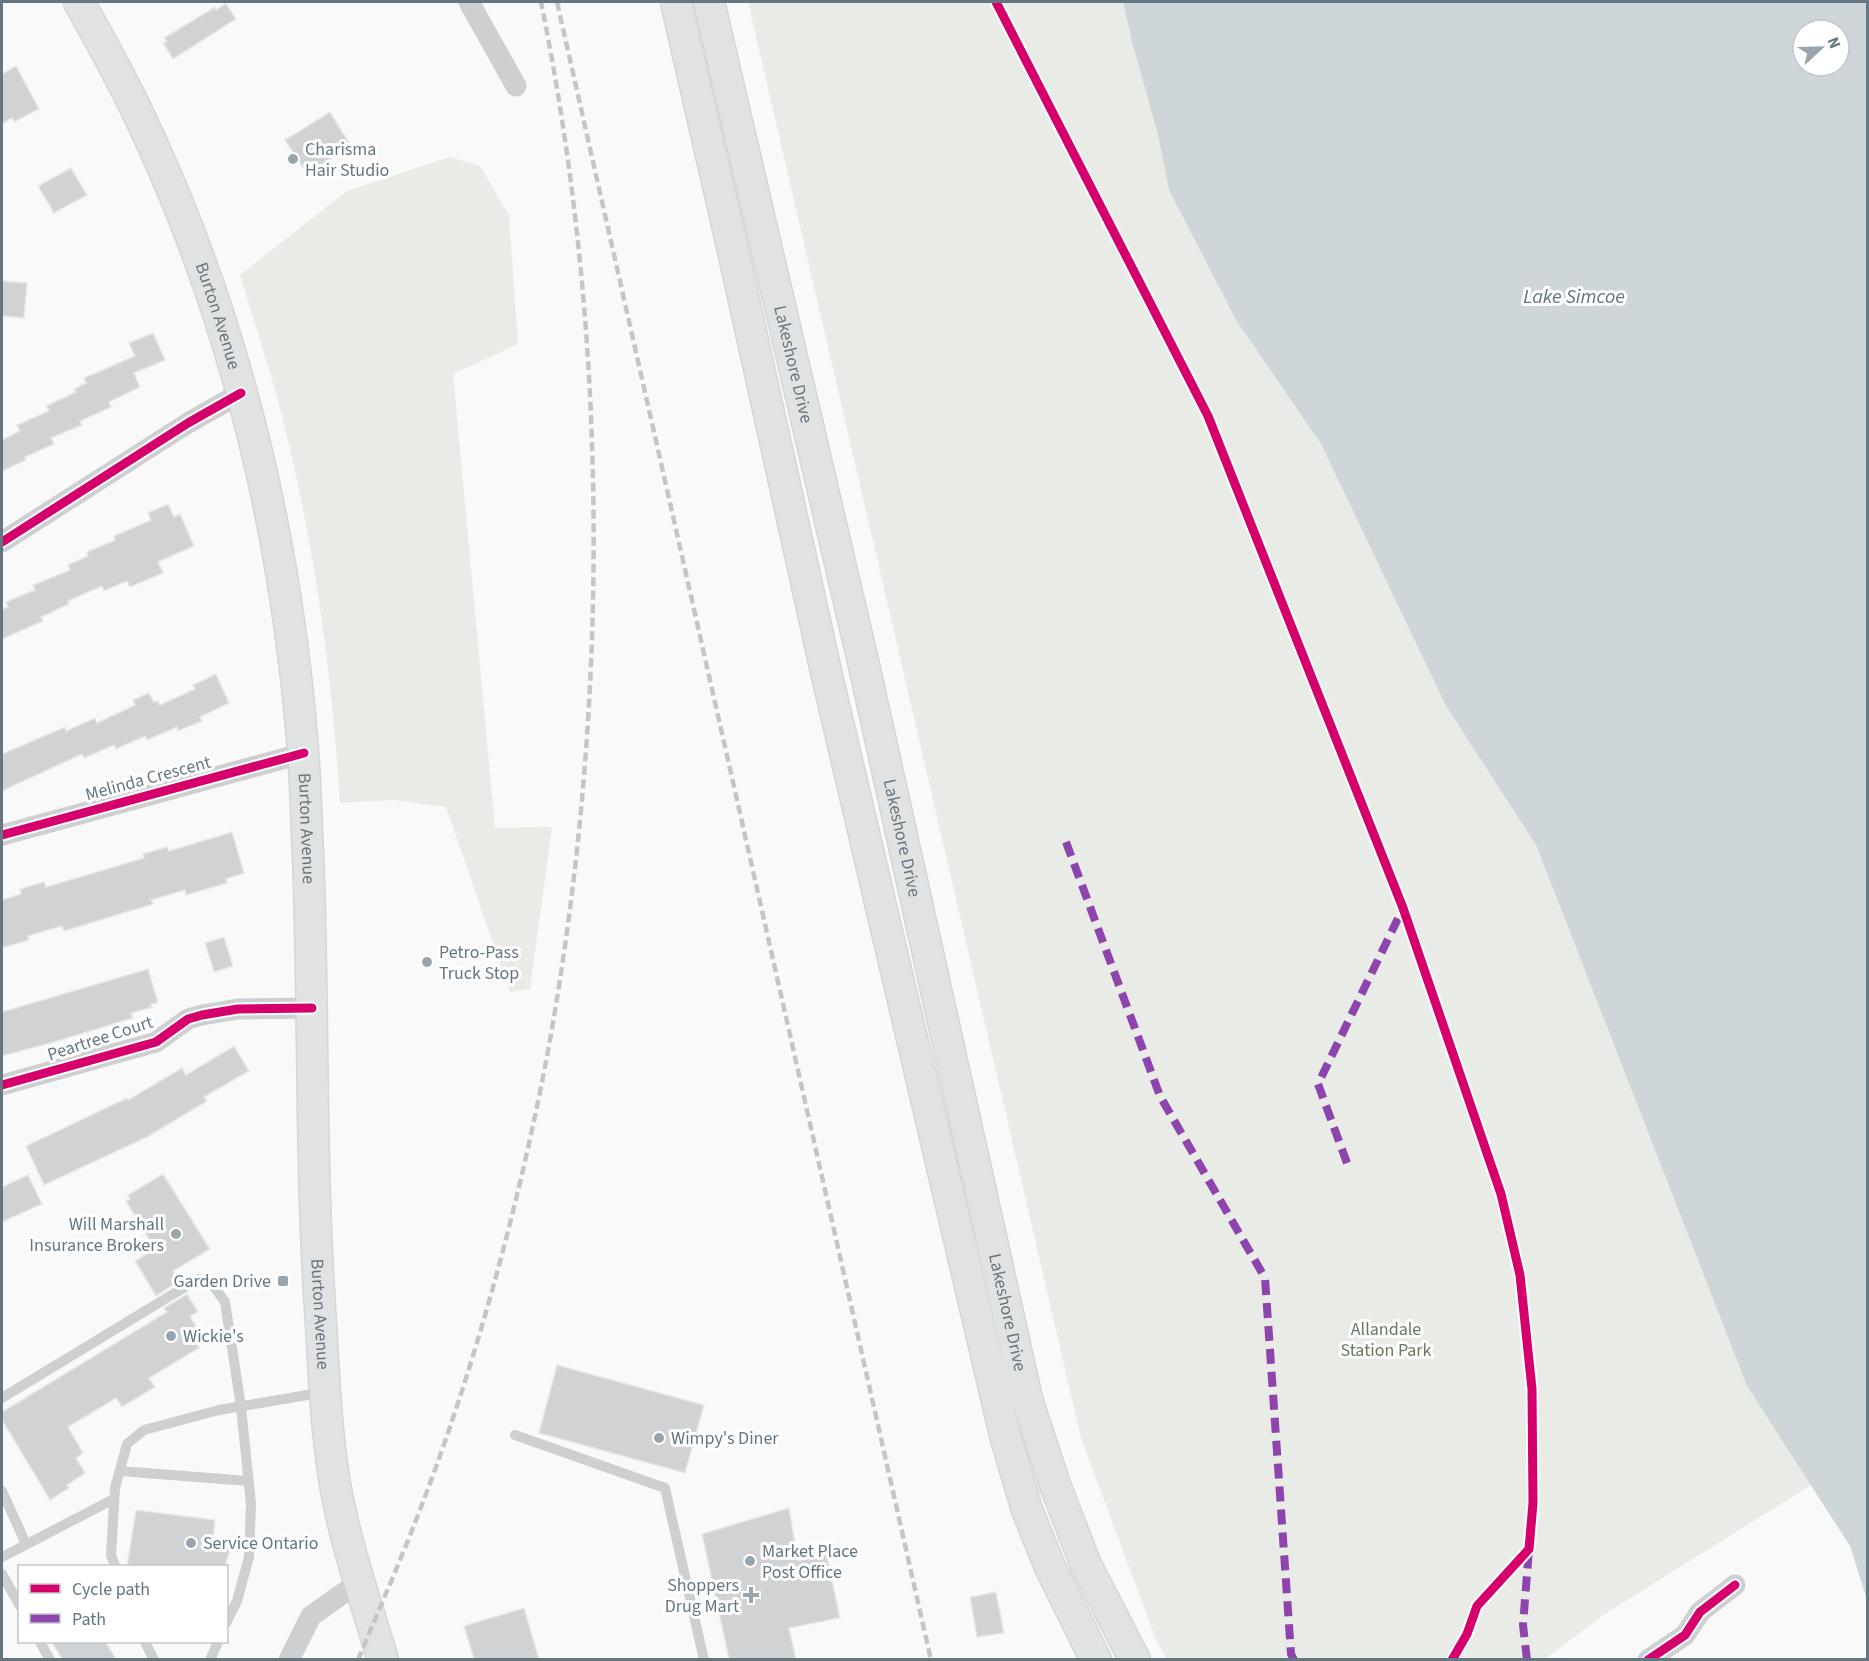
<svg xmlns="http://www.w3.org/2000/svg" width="1869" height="1661" font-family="'Source Sans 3',sans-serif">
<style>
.green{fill:#e8ebe6}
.water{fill:#ced6d9;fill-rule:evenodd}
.building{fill:#d0d2d3;stroke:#e8e8e8;stroke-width:1.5}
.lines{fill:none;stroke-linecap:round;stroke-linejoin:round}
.secondary-casing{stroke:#d5d6d7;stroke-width:33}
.service{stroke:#cecfd0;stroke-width:10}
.minor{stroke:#cecfd0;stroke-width:21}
.secondary{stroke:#e1e2e2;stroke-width:30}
.rail{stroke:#c3c5c6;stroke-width:4.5;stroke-dasharray:9 4.5;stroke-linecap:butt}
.quiet{stroke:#8e44ad;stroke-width:8;stroke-dasharray:15 8;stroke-linecap:butt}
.cycleway-casing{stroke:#fff;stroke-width:13}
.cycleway{stroke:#d6006c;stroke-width:9}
.poi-dot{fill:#99a4ac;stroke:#fff;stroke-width:2}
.labels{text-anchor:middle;stroke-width:6;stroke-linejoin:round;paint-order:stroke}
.poi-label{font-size:18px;fill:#657683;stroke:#fff;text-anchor:start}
.street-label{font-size:18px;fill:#657683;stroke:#fff}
.park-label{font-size:18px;fill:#687a64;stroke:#fff}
.water-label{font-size:20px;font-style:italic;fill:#60757c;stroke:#fff}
</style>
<rect width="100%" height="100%" fill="#f9f9f9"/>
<g class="green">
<path d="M748 2H1123L1132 42 1158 135 1169 190 1236 320 1321 444 1446 706 1536 845 1747 1386 1811 1485 1605 1614 1545 1659 1168 1660 1157 1642 1081 1438Z"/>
<path d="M450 157 480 166 509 215 518 344 453 374 495 828 552 827 530 989 510 992 446 807 394 800 340 803C332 673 315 550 284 424 272 374 255 325 240 275L347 191Z"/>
</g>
<path class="water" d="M1123 2H1867V1600L1850 1546 1747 1386 1536 845 1446 706 1321 444 1236 320 1169 190 1158 135 1132 42ZM1803 30H1839V66H1803Z"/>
<g class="building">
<path d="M226 3 236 19 173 59 163 43 167 41 164 38 215 7 216 10Z"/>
<path d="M16 66 39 109 14 122 12 118 2 124V74Z"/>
<path d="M330 112 351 146 307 174 285 140Z"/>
<path d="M71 168 87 195 54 213 38 186Z"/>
<path d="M2 281 27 283 24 318 2 316Z"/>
<path d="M153 333 165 360 134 373 140 387 109 402 111 407 80 421 82 425 51 438 54 444 25 457 26 460 2 471V440L20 431 17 425 49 411 46 406 76 392 74 389 86 383 84 378 135 356 129 343Z"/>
<path d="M168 504 174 517 180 514 194 546 158 562 163 573 130 587 127 581 104 591 102 586 68 601 69 604 41 617 43 621 2 639V609L8 607 6 602 35 590 33 585 70 570 68 565 88 556 87 552 115 540 114 536 151 520 148 513Z"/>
<path d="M216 674 229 703 200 717 202 721 178 731 177 727 147 740 145 736 116 749 114 745 84 758 82 754 2 791V754L65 727 66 731 95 718 97 723 135 705 133 700 149 693 154 702 158 701 160 705 195 689 193 685Z"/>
<path d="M232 832 244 873 226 879 227 883 186 895 185 890 151 900 153 904 64 931 62 926 28 936 29 940 2 948V900L21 894 20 889 44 882 46 887 144 858 143 854 167 847 169 851Z"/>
<path d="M224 937 233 966 214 972 205 943Z"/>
<path d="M148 969 158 1003 151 1004 152 1007 131 1013 133 1018 54 1042 2 1056V1012Z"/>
<path d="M234 1046 249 1071 204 1097 207 1101 147 1137 44 1185 26 1146 127 1098 128 1100 182 1068 186 1075Z"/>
<path d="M163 1174 210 1249 173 1271 179 1281 156 1296 135 1261 155 1249 126 1201 130 1199 128 1195Z"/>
<path d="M28 1175 42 1204 2 1222V1187Z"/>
<path d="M187 1294 198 1312 190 1316 198 1330 191 1334 199 1348 149 1378 155 1387 122 1407 116 1398 68 1427 83 1453 76 1458 85 1473 67 1485 69 1488 50 1500 2 1420V1412L167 1312 164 1308Z"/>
<path d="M557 1365 704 1405 685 1473 539 1433Z"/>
<path d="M789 1508 798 1561 826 1552 840 1618 789 1628 796 1659H729L702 1534Z"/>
<path d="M136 1510 215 1520 213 1541 230 1549 225 1566H127Z"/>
<path d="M996 1592 1004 1633 977 1637 970 1597Z"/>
<path d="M524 1608 539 1659H474L464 1626Z"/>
<path d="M51 1641H105L116 1659H62Z"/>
</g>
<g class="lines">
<defs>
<g id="secondary">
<path id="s1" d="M79 2C104 47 129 92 150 139 238 330 287 541 303 751 306 785 306 819 308 853 314 1010 310 1167 321 1324 324 1375 326 1427 334 1478 344 1540 365 1599 383 1660"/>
<path d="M676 2 734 255 827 676 1005 1435 1027 1510 1050 1567 1096 1660"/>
<path id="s2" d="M709 2 865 670 1027 1399 1055 1485 1086 1565 1135 1660"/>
</g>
</defs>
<use href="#secondary" class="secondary-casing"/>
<g class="service">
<path d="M2 1398 198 1279 212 1284 225 1302 241 1407 251 1504 249 1557 237 1601 226 1623"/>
<path d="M515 1435 665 1488 704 1660"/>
<path d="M120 1471 248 1481"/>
<path d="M2 1491 26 1544"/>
<path d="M2 1557 114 1499"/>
<path d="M115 1566 111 1555 115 1488 127 1444 144 1430 219 1410 325 1392"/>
<path d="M2 1574 20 1606"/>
<path d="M40 1642 50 1660"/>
<path d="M145 1642 154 1660"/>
<path d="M210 1660 218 1642"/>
</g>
<g class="minor">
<path d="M469 2 516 86"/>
<path d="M2 542 188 423 241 393"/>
<path d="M2 835 304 753"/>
<path d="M2 1085 156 1042 188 1019 202 1015 238 1009 312 1008"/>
<path d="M289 1660 311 1616 359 1582"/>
<path d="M1648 1660 1685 1635 1700 1612 1735 1585"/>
</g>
<use href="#secondary" class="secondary"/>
<g class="rail">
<path d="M557 2 931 1660"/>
<path d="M358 1660C380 1607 403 1555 423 1502 477 1360 520 1200 548 1051 610 709 610 342 541 2"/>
</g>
<g class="quiet">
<path d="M1066 842 1160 1096 1265 1278 1291 1654 1294 1660"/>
<path d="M1347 1163 1318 1084 1403 908"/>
<path d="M1527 1660 1523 1625 1529 1549"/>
</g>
<defs>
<g id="cycleway">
<path d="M996 2 1208 416 1403 908 1501 1194 1520 1275 1532 1389 1533 1503 1529 1549 1477 1606 1467 1634 1452 1660"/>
<path d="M2 542 188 423 241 393"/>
<path d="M2 835 304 753"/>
<path d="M2 1085 156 1042 188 1019 202 1015 238 1009 312 1008"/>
<path d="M1648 1660 1685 1635 1700 1612 1735 1585"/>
</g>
</defs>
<use href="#cycleway" class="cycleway-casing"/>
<use href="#cycleway" class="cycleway"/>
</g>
<g class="poi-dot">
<circle cx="293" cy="159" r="6"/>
<circle cx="427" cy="962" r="6"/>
<circle cx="176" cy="1234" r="6"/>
<rect x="277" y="1275" width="12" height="12" rx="3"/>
<circle cx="171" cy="1336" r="6"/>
<circle cx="659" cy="1438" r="6"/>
<circle cx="191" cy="1543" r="6"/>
<circle cx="750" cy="1561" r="6"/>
<path d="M748 1586h6v6h6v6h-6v6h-6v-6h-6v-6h6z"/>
</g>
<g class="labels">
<g class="poi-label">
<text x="305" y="155">Charisma<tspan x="305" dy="21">Hair Studio</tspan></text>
<text x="439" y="958">Petro-Pass<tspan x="439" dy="21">Truck Stop</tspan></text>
<text x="164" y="1230" text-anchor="end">Will Marshall<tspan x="164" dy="21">Insurance Brokers</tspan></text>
<text x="271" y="1287" text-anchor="end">Garden Drive</text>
<text x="183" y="1342">Wickie's</text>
<text x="671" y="1444">Wimpy's Diner</text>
<text x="203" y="1549">Service Ontario</text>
<text x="762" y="1557">Market Place<tspan x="762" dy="21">Post Office</tspan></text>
<text x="739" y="1591" text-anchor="end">Shoppers<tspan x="739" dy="21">Drug Mart</tspan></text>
</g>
<g class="street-label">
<text dy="6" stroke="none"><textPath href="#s1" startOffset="344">Burton Avenue</textPath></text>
<text dy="6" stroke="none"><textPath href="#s2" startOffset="372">Lakeshore Drive</textPath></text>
<text transform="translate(148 778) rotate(-15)" y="6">Melinda Crescent</text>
<text dy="6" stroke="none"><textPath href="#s1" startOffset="866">Burton Avenue</textPath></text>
<text dy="6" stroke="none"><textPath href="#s2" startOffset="858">Lakeshore Drive</textPath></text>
<text transform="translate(100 1038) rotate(-18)" y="6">Peartree Court</text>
<text dy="6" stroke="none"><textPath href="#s2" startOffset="1344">Lakeshore Drive</textPath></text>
<text dy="6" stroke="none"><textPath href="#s1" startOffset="1352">Burton Avenue</textPath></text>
</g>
<g class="park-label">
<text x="1386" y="1335">Allandale<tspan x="1386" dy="21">Station Park</tspan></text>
</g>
<g class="water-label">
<text x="1574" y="303">Lake Simcoe</text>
</g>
</g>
<rect width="1869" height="1661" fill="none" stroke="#657683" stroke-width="6"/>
<rect x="18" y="1565" width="210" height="78" fill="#ffffff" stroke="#c1c8cd" stroke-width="1.5"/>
<rect x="30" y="1584" width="30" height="9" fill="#d6006c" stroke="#c1c8cd" stroke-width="1.5"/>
<text x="72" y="1595" font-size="18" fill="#657683">Cycle path</text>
<rect x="30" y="1614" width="30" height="9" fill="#8e44ad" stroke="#c1c8cd" stroke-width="1.5"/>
<text x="72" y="1625" font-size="18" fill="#657683">Path</text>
<g transform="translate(1821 48) rotate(68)"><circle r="28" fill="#ffffff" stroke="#c1c8cd" stroke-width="1.5"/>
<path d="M0-4.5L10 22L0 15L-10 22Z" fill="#99a4ac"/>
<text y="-9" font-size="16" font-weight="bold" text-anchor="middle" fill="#657683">N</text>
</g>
</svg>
